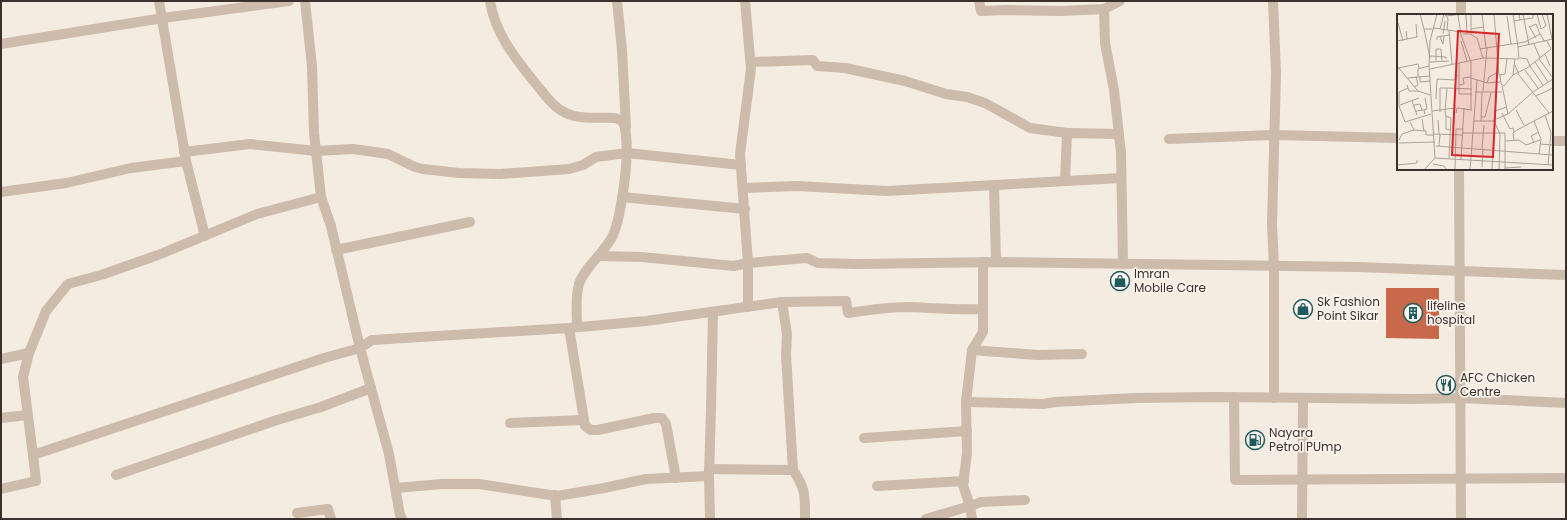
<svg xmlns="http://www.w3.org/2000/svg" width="1567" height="520" font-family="Poppins,sans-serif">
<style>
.building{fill:#c8694b}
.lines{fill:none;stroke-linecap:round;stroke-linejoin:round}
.street{stroke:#cdbbac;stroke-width:10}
.labels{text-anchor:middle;stroke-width:3.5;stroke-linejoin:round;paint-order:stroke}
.poi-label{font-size:12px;fill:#3b302b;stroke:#fbf5ee;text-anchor:start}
.inset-road{fill:none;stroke:#aaa098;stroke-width:1}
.view{fill:#d62828;fill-opacity:0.15;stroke:#d62828;stroke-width:2}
.inset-edge{fill:none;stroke:#3b302b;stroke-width:2}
</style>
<rect width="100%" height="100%" fill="#f4ebe1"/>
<path class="building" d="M1386 288H1439V339L1386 338Z"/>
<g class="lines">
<g class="street">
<path d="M159 1 186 161 205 236"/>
<path d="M305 1 312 66 314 133 321 197 331 226 360 348 389 454 400 515 402 519"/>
<path d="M490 1C495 34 516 59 536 84 545 95 553 107 566 113 580 120 600 117 615 118L622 121C633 137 622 219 612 237 604 253 584 268 579 284 575 298 577 313 577 327"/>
<path d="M617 1 622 50 626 127"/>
<path d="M745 1 751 69 740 154 748 263V307"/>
<path d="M979 1 981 11 1007 10 1061 11 1104 9 1120 1"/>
<path d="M1273 1 1276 73 1272 224 1274 266V398"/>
<path d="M1104 9 1105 43 1114 90 1121 153 1123 264"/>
<path d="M1461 15V1"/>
<path d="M1 44 163 18 289 1"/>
<path d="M751 62 813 60 817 66 845 68 905 81 946 94 967 97 985 103 1030 128 1067 133 1065 181"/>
<path d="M1067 133 1119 134"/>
<path d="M1169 139 1275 135 1398 138"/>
<path d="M1552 141H1566"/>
<path d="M184 152 250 144 316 151 353 149 388 154 415 167 423 169 459 173 500 174 569 169 583 165 596 157 627 153 741 165"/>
<path d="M1459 169 1461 519"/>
<path d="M994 185 996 262"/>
<path d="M743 188 797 186 887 191 1121 178"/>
<path d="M1 192 66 183 131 168 186 161"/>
<path d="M622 197 745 209"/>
<path d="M336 250 470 222"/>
<path d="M599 256 642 257 734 266 748 263 807 258 818 263 858 264 999 262 1358 267 1566 275"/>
<path d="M983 262V332L972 350 966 402 967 453 963 485 970 506 981 502 1025 500"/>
<path d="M569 328 585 426 591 430H598L654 418H662L666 424 676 478"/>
<path d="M972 350 1037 355 1082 354"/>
<path d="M1 359 29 353"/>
<path d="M1234 397 1235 480 1566 478"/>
<path d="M966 402 1043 404 1055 402 1136 398 1215 397 1413 399 1460 398 1566 403"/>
<path d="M1 418 28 415"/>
<path d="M510 423 583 420"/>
<path d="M864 438 967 431"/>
<path d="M33 455 23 377 29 353 46 311 68 284 101 275 158 255 257 214 321 197"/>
<path d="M709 469 793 470 786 355 787 334 782 302"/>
<path d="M793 470C806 489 805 496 805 519"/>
<path d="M116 475 277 420 321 407 371 388"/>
<path d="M877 486 964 481"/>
<path d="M396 488 442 484H479L557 496 604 488 646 479 709 476"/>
<path d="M1 489 36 481 33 455 324 358 360 348 372 340 569 328 646 321 782 302 846 301 848 313C868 310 889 307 909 307 934 308 958 310 983 309"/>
<path d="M555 495 557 519"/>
<path d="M297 513 328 509 331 519"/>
<path d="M710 519 709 476 711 408 713 312"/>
<path d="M926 519 970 506 972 519"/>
<path d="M1302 519 1303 398"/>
</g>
</g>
<defs>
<symbol id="shop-ring" viewBox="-11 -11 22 22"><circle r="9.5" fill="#fbf5ee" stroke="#1f5a5e" stroke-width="1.5"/><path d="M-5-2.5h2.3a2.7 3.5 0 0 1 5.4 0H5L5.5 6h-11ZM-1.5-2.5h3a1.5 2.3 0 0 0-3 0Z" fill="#1f5a5e"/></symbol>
<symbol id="building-ring" viewBox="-11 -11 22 22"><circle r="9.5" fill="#fbf5ee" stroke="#1f5a5e" stroke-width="1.5"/><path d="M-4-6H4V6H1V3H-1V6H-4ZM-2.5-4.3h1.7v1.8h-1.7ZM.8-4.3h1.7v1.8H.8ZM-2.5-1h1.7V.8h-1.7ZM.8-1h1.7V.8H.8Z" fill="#1f5a5e"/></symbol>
<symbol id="restaurant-ring" viewBox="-11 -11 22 22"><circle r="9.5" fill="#fbf5ee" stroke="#1f5a5e" stroke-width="1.5"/><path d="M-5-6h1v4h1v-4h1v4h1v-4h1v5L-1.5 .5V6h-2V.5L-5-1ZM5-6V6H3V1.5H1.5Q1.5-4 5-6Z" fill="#1f5a5e"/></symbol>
<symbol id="fuel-ring" viewBox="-11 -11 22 22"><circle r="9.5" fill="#fbf5ee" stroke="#1f5a5e" stroke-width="1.5"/><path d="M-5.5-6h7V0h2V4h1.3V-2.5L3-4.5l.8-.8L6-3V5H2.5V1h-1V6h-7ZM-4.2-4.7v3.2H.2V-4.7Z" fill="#1f5a5e"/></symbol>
</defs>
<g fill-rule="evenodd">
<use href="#shop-ring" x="1109" y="270" width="22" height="22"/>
<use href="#shop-ring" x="1292" y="298" width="22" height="22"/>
<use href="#building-ring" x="1402" y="302" width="22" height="22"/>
<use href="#restaurant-ring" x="1435" y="374" width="22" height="22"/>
<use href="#fuel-ring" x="1244" y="429" width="22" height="22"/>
</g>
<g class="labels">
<g class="poi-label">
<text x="1134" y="278">Imran<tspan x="1134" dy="14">Mobile Care</tspan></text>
<text x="1317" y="306">Sk Fashion<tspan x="1317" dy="14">Point Sikar</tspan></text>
<text x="1427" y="310">lifeline<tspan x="1427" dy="14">hospital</tspan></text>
<text x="1460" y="382">AFC Chicken<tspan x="1460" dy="14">Centre</tspan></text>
<text x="1269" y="437">Nayara<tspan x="1269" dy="14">Petrol PUmp</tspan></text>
</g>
</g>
<g transform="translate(1397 14)">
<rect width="156" height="156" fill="#f4ebe1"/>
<path class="inset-road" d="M23 0 27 15H36M48 0 51 5 50 16M69 0 70 20M85 0 89 34M97 0 102 61 108 60 110 44M116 0 121 33 156 25M126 0 132 31M140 0 144 15M150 0 155 25M61 1 64 21 74 48V96M49 2 65 0M110 2 114 30M122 6 136 4V0M117 7 123 6 122 0M1 9 6 27M132 12 139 24M133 13 139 10 143 20M37 14 64 18M27 15 33 44M43 15 47 0M74 15 86 13M144 15 149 12 145 0M52 16 55 50M46 20 48 7M66 20H73L80 24 86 44M74 20V0M43 23 46 30 47 22M10 25 20 23 19 10M40 26V23L52 21M0 27 10 25 9 17M64 27 70 47M137 30 143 44M83 35 128 28 143 20 148 28M148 40 153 52M33 42 49 43V45M123 44 130 45 133 52M142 45 156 64M39 47V35H44L45 47M33 48 52 47M138 48 151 68M118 51 122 61 152 99M0 52 21 77 33 81M133 52 146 71M1 54 21 50 22 54M33 55 86 44 122 45 121 33M128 56 141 74M103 61 104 70 107 72 116 61 118 45M116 61 130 54 154 35 150 27M21 62V55L32 52M23 62V68L33 67M11 64 33 62M74 64 90 69 92 63 101 58M90 69 103 68M10 71 12 77H21M62 71 67 70 66 64 74 63M105 72 111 100 136 78 156 65M17 73 21 71 19 62M11 74 2 78V92L8 108 34 100M62 74V49M62 74V80H75M86 77 90 34M78 78H105M139 82 156 74M39 85 40 65 57 66 61 61M15 87 20 101M3 91 22 84M17 91 23 90 25 96M27 96 30 95 28 84M119 96 127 111M19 97 27 96 28 100M35 97 58 94 57 89M43 98V74H50M59 99 60 94 75 96M105 99 113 115 116 114 117 118M148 101 154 119 151 151M49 102V115L53 116M84 103H88L94 79M25 105 27 117M41 106 42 120M97 106 111 100M77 107H97M84 107 85 78M137 107 144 125 142 140M13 108 17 116 29 117V121H37M66 119H108V156M36 120 66 121M2 126 5 120 17 116M117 126 116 119 120 116 156 97M109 127 122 126 129 131 143 126M137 128 134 122 142 118M2 129 38 128M143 130 156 131M39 132 156 141M42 132 43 120M85 134 87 111M38 144 156 151M52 144 54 104 49 102 48 98 50 74 75 75M64 145 67 94M36 150 47 152 50 156M0 151 20 149V146M85 153 86 134M108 154 124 153M27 156 38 144 32 52 33 27 40 0M58 156 59 115H66M73 156 80 66M95 156 97 120M102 156 103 120 97 107 98 97 110 93"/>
<path class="view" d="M61 17 102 20 96 143 55 141Z"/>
<rect width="156" height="156" class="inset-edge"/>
</g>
<rect width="1567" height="520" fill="none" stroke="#3b302b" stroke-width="4"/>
</svg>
